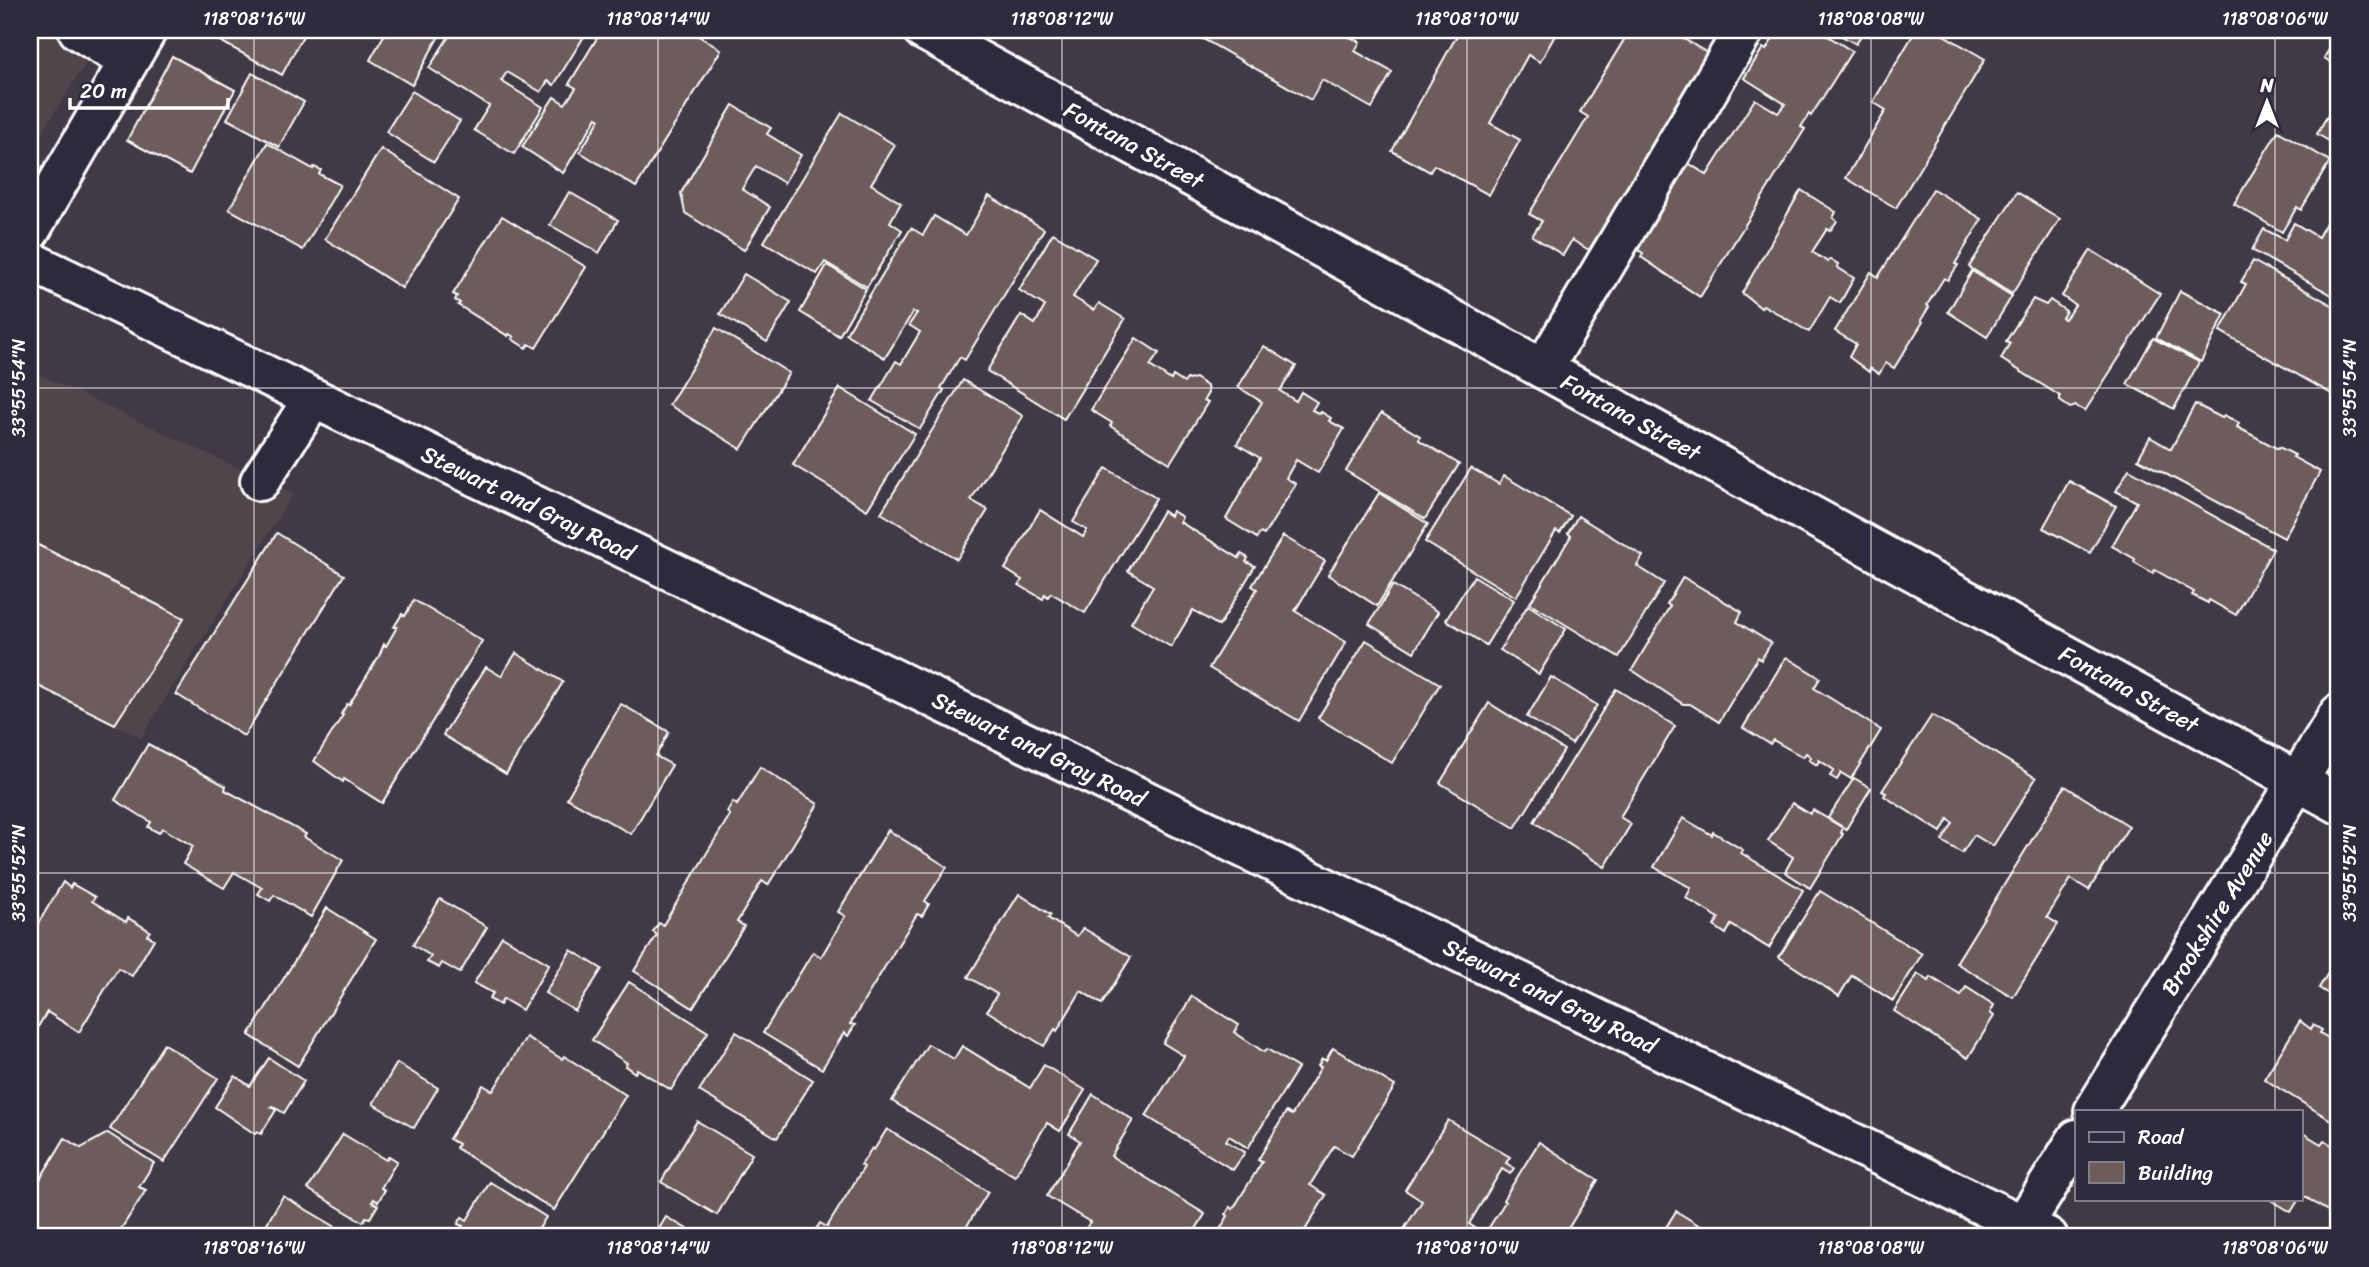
<svg xmlns="http://www.w3.org/2000/svg" width="2369" height="1267" font-family="Sriracha,sans-serif">
<style>
.built{fill:#4f444c}
.building{fill:#6e5c5b;stroke:#fff;stroke-width:2}
.lines{fill:none;stroke-linecap:round;stroke-linejoin:round}
.minor-casing{stroke:#fff;stroke-width:44}
.major-casing{stroke:#fff;stroke-width:44}
.minor{stroke:#2f2a3d;stroke-width:38}
.major{stroke:#2f2a3d;stroke-width:38}
.ticks{fill:none;stroke:#fff;stroke-width:2;stroke-opacity:0.45}
.labels{text-anchor:middle;stroke-width:6;stroke-linejoin:round;paint-order:stroke}
.street-label{font-size:23px;fill:#fff;stroke:#2f2a3d}
.neatline{fill:none;stroke:#fff;stroke-width:2.5}
.ticks-label{font-size:18px;text-anchor:middle;fill:#fff}
</style>
<rect width="100%" height="100%" fill="#423946"/>
<filter id="ink" filterUnits="userSpaceOnUse"><feTurbulence type="fractalNoise" baseFrequency=".0143" numOctaves="2"/><feDisplacementMap in="SourceGraphic" scale="14" xChannelSelector="R" yChannelSelector="G"/><feConvolveMatrix kernelMatrix="1 2 1 2 8 2 1 2 1" color-interpolation-filters="sRGB"/></filter>
<g filter="url(#ink)">
<g class="built">
<path d="M30 30H107L30 151Z"/>
<path d="M30 370 293 494 141 738 30 682Z"/>
</g>
<g class="building">
<path d="M212 30H306L282 75 209 35Z"/>
<path d="M387 30H428L439 36 412 85 370 60Z"/>
<path d="M453 30H588L554 85 548 81 541 92 507 72 501 81 543 107 514 154 474 130 489 106 429 68Z"/>
<path d="M602 30H653L661 35 665 30H689L721 50 636 187 580 152 600 119 597 117 563 173 522 147 554 97 565 104 576 88 569 84Z"/>
<path d="M1192 30H1351L1348 36 1360 42 1355 51 1392 72 1372 108 1322 80 1311 100 1191 32Z"/>
<path d="M1460 30H1558L1540 62 1528 55 1490 123 1520 140 1489 195 1434 165 1430 172 1392 151Z"/>
<path d="M1630 30H1669L1709 54 1589 250 1572 240 1563 255 1532 236 1542 221 1529 214 1588 117 1580 112Z"/>
<path d="M1778 30H1818L1852 51 1811 116 1809 114 1801 127 1805 129 1700 297 1641 257 1643 253 1635 248 1688 163 1707 175 1755 99 1778 113 1785 104 1744 78 1763 48 1766 50Z"/>
<path d="M1831 30H1864L1856 44Z"/>
<path d="M1916 30H1935L1985 59 1896 208 1846 178 1886 110 1873 102Z"/>
<path d="M2339 33V67L2324 58Z"/>
<path d="M172 56 235 90 190 174 127 140Z"/>
<path d="M252 73 304 102 279 147 227 119Z"/>
<path d="M412 91 460 121 434 162 386 132Z"/>
<path d="M2339 95V147L2317 134Z"/>
<path d="M733 105 771 128 767 134 801 155 784 183 756 166 742 189 770 207 744 250 685 213 681 193Z"/>
<path d="M842 113 895 145 871 184 901 203 890 222 902 230 867 287 825 262 817 274 764 242Z"/>
<path d="M2278 131 2330 161 2301 210 2297 207 2282 232 2234 204Z"/>
<path d="M267 143 313 169 314 167 321 170 319 174 340 185 303 250 229 209Z"/>
<path d="M381 149 459 199 402 288 325 239Z"/>
<path d="M1933 189 1982 219 1955 264 1958 265 1948 280 1944 278 1927 305 1929 307 1921 320 1923 322 1894 368 1886 363 1879 374 1870 368 1869 372 1849 357 1856 344 1835 331 1871 272 1878 277Z"/>
<path d="M1801 190 1836 212 1833 218 1837 221 1830 231 1827 229 1812 252 1828 262 1830 259 1838 264 1837 267 1854 278 1840 303 1830 297 1809 332 1763 305 1761 308 1742 293Z"/>
<path d="M569 192 618 220 599 253 550 225Z"/>
<path d="M2017 192 2060 219 2012 294 1969 267Z"/>
<path d="M989 196 1044 229 965 360 960 357 941 388 944 390 920 429 872 401 896 361 901 364 920 332 909 325 917 313 913 312 885 358 846 334 911 228 923 235 934 216 966 235Z"/>
<path d="M2332 212 2339 216V299L2252 250 2264 229 2285 240 2294 223 2318 237Z"/>
<path d="M502 216 586 267 536 348 529 344 526 348 512 339 514 337 509 334 508 336 458 305 460 303 455 300 457 296 453 294Z"/>
<path d="M1053 233 1096 259 1073 297 1094 310 1099 303 1125 319 1064 419 987 371 1021 315 1035 324 1045 306 1019 290Z"/>
<path d="M2091 250 2160 294 2085 411 2076 406 2070 408 2060 401V396L2001 359 2010 343 2006 341 2033 299 2046 305 2050 300 2066 311 2062 318 2065 319 2075 305 2062 296Z"/>
<path d="M2253 261 2339 309V398L2220 331 2246 284 2241 282Z"/>
<path d="M827 265 866 289 839 336 800 312Z"/>
<path d="M1972 271 2012 296 1987 337 1948 312Z"/>
<path d="M744 274 791 302 767 342 720 314Z"/>
<path d="M2180 291 2225 314 2201 362 2156 338Z"/>
<path d="M716 328 789 373 741 449 669 405Z"/>
<path d="M1136 338 1159 353 1150 366 1171 380 1173 376 1184 383 1187 379 1189 380 1195 378 1207 386 1208 393 1204 400 1208 402 1170 463 1110 426 1112 423 1091 410Z"/>
<path d="M2153 338 2199 362 2174 409 2127 384Z"/>
<path d="M1264 346 1296 366 1280 391 1296 401 1301 392 1317 402 1312 410 1320 414 1321 412 1331 418 1329 421 1344 429 1318 473 1296 460 1286 478 1296 484 1264 535 1260 533 1257 538 1226 519 1260 458 1237 444 1262 402 1238 387Z"/>
<path d="M963 380 1023 416 971 500 988 510 957 559 881 513Z"/>
<path d="M840 388 915 434 867 510 793 465Z"/>
<path d="M2195 404 2222 418 2224 415 2239 423 2237 427 2278 449 2279 447 2295 455 2293 457 2320 472 2284 538 2138 459 2150 437 2171 449Z"/>
<path d="M1381 413 1420 436 1419 440 1459 464 1425 519 1346 471Z"/>
<path d="M1106 468 1156 498 1085 613 1051 593 1048 597 1045 594 1043 599 1019 585 1022 580 1005 569 1040 510 1083 537 1087 530 1073 522Z"/>
<path d="M1471 468 1499 484 1504 476 1571 516 1560 533 1556 531 1516 597 1425 542Z"/>
<path d="M2129 469 2273 549 2236 615 2209 600 2208 603 2192 595 2194 592 2155 570 2153 573 2134 562 2135 559 2112 546 2137 502 2116 491Z"/>
<path d="M2069 481 2116 506 2090 553 2043 528Z"/>
<path d="M1379 493 1428 524 1377 606 1328 575Z"/>
<path d="M1163 511 1170 516 1172 511 1182 517 1180 522 1239 558 1241 554 1248 558 1246 562 1255 566 1219 626 1193 610 1171 647 1131 623 1153 586 1128 571Z"/>
<path d="M1578 516 1643 556 1637 566 1664 583 1619 657 1530 603 1571 536 1568 533Z"/>
<path d="M277 533 344 575 244 736 176 694Z"/>
<path d="M1283 536 1325 561 1295 611 1346 642 1299 721 1209 668 1257 589 1252 586Z"/>
<path d="M30 541 184 618 115 724 30 682Z"/>
<path d="M1474 576 1514 600 1486 645 1446 620Z"/>
<path d="M1683 577 1742 612 1737 622 1771 643 1761 660 1758 657 1719 722 1690 704H1683L1632 670 1670 606 1667 604Z"/>
<path d="M1393 585 1438 612 1414 652 1369 624Z"/>
<path d="M414 600 482 641 382 803 344 779 343 782 314 761 343 715 341 714 347 704 349 705 379 656 384 644 386 646 397 627H394L402 614 405 616Z"/>
<path d="M1528 605 1566 629 1539 674 1500 650Z"/>
<path d="M1366 640 1440 684 1392 763 1318 718Z"/>
<path d="M516 653 563 682 506 774 443 735 486 667 501 676Z"/>
<path d="M1786 657 1820 678 1814 688 1881 730 1851 779 1841 773 1837 780 1830 776 1834 770 1819 760 1817 765 1809 760 1811 757 1806 753 1803 757 1773 740 1770 744 1743 728Z"/>
<path d="M1551 677 1597 705 1572 744 1527 717Z"/>
<path d="M1616 689 1675 726 1620 817 1631 824 1605 867 1534 822Z"/>
<path d="M1489 703 1564 750 1515 828 1440 783Z"/>
<path d="M621 704 669 732 656 756 672 765 631 834 567 798Z"/>
<path d="M1932 715 2036 778 1993 846 1974 835 1962 853 1942 841 1953 823 1948 819 1941 832 1884 796 1886 793 1882 791Z"/>
<path d="M148 744 226 786 225 790 306 834 304 837 343 860 311 917 274 895 270 901 258 894 262 888 234 872 224 888 183 864 193 846 162 828 159 833 148 827 151 822 115 800Z"/>
<path d="M760 767 818 804 768 885 762 881 737 922 744 926 693 1008 634 971 657 935 653 932 659 923 663 925 730 815 727 812 733 802 737 805Z"/>
<path d="M1854 778 1871 788 1846 829 1828 818Z"/>
<path d="M2065 786 2129 826 2089 890 2071 879 2047 917 2058 924 2013 997 1956 963Z"/>
<path d="M1792 803 1810 814 1813 810 1843 828 1841 833 1843 834 1810 888 1785 872 1793 857 1768 841Z"/>
<path d="M1683 818 1712 835 1713 832 1743 850 1741 853 1803 890 1769 948 1731 925 1726 934 1714 926 1719 918 1686 898 1691 888 1654 867Z"/>
<path d="M888 830 947 867 925 901 929 904 922 916 917 914 850 1024 855 1025 848 1036 844 1033 822 1069 763 1033 813 952 821 957 845 916 838 912Z"/>
<path d="M63 882 70 888 72 884 95 897 92 901 126 922 128 918 150 931 147 935 154 939 132 976 118 968 79 1032 47 1012 30 1040V937Z"/>
<path d="M1820 891 1922 954 1893 1001 1852 975 1839 996 1779 957Z"/>
<path d="M1019 894 1051 915 1048 918 1077 936 1083 928 1131 957 1102 1004 1081 991 1057 1031 1055 1029 1044 1046 987 1011 997 994 968 977Z"/>
<path d="M440 899 487 927 460 973 442 963 439 968 427 962 431 956 413 945Z"/>
<path d="M327 908 376 939 298 1066 249 1035Z"/>
<path d="M502 936 549 964 522 1010 503 999 500 1005 489 999 493 993 474 983Z"/>
<path d="M571 950 602 969 575 1011 545 993Z"/>
<path d="M2339 955V1003L2338 1004 2331 1000 2333 997 2319 988Z"/>
<path d="M1918 974 1929 981 1931 977 1961 996 1966 987 1994 1005 1990 1013 1994 1016 1968 1058 1894 1011Z"/>
<path d="M629 982 708 1032 671 1090 637 1069 635 1073 625 1066 627 1063 592 1040Z"/>
<path d="M1192 996 1239 1025 1234 1032 1264 1052 1267 1049 1298 1068 1248 1148 1229 1136 1226 1141 1245 1152 1233 1170 1146 1116 1184 1056 1163 1043Z"/>
<path d="M2300 1021 2311 1029 2313 1025 2322 1030 2320 1033 2330 1039 2339 1024V1125L2264 1079Z"/>
<path d="M736 1032 813 1080 777 1138 699 1091Z"/>
<path d="M526 1037 562 1059 564 1056 626 1095 554 1210 456 1148 458 1144 449 1139 483 1085 493 1091Z"/>
<path d="M164 1044 218 1078 164 1162 110 1129Z"/>
<path d="M928 1044 954 1059 962 1046 1030 1088 1044 1065 1085 1090 1060 1131 1047 1123 1015 1176 892 1101Z"/>
<path d="M1333 1048 1395 1086 1352 1156 1334 1146 1310 1185 1326 1195 1301 1237H1237L1221 1228 1228 1216 1226 1214 1230 1207 1233 1209 1262 1162 1258 1160 1286 1112 1292 1115 1321 1067 1318 1066 1322 1059 1326 1060Z"/>
<path d="M269 1058 304 1081 284 1113 272 1106 271 1107 276 1110 261 1134 257 1132 255 1134 215 1107 235 1076 250 1086Z"/>
<path d="M397 1063 438 1088 414 1128 373 1104Z"/>
<path d="M1093 1094 1133 1120 1111 1156 1205 1214 1191 1237H1115L1108 1233 1105 1237H1099L1085 1230 1090 1222 1047 1196 1080 1141 1069 1134Z"/>
<path d="M1448 1120 1510 1157 1506 1163 1514 1168 1510 1174 1502 1169 1469 1224 1475 1228 1469 1237H1399L1422 1201 1405 1190Z"/>
<path d="M697 1121 752 1154 717 1215 661 1182Z"/>
<path d="M887 1129 988 1192 960 1237H811L820 1223 827 1227 864 1167 861 1165 872 1148 874 1150Z"/>
<path d="M2301 1132 2321 1144 2324 1140 2339 1150V1218L2302 1195 2301 1196Z"/>
<path d="M108 1133 154 1163 139 1187 146 1190 116 1237H30V1186L34 1189 65 1138 81 1148Z"/>
<path d="M343 1134 386 1160 389 1156 397 1161 381 1188 385 1190 378 1202 374 1199 372 1202 378 1205 370 1218 366 1217 363 1222 308 1189Z"/>
<path d="M1539 1142 1598 1180 1566 1232 1573 1237H1483L1505 1202 1503 1200Z"/>
<path d="M490 1182 546 1217 534 1237H456L463 1226 458 1224 462 1217 467 1220Z"/>
<path d="M283 1196 346 1233 343 1237H276L263 1230Z"/>
<path d="M2269 1199H2299L2291 1212Z"/>
<path d="M1676 1211 1718 1237H1660Z"/>
<path d="M666 1217 701 1237H654Z"/>
</g>
<g class="lines">
<defs>
<g id="minor">
<path d="M78 30 128 61"/>
<path d="M923 30 2339 804"/>
<path d="M30 231 147 30"/>
<path d="M1543 369 1744 30"/>
<path d="M260 481 313 399"/>
<path d="M2094 1111 2339 714"/>
<path d="M2016 1237 2077 1139"/>
</g>
<path id="major" d="M30 261 2048 1237"/>
</defs>
<use href="#minor" class="minor-casing"/>
<use href="#major" class="major-casing"/>
<use href="#minor" class="minor"/>
<use href="#major" class="major"/>
</g>
</g>
<path class="ticks" d="M254 30V1237M658 30V1237M1062 30V1237M1467 30V1237M1871 30V1237M2275 30V1111M30 388H2339M30 873H2339M2275 1199V1237"/>
<g class="labels">
<g class="street-label">
<text transform="translate(1134 145) rotate(29)" y="8">Fontana Street</text>
<text transform="translate(1631 417) rotate(29)" y="8">Fontana Street</text>
<text transform="translate(528 503) rotate(26)" y="8">Stewart and Gray Road</text>
<text transform="translate(2129 689) rotate(29)" y="8">Fontana Street</text>
<text transform="translate(1039 749) rotate(26)" y="8">Stewart and Gray Road</text>
<text transform="translate(2217 913) rotate(-58)" y="8">Brookshire Avenue</text>
<text transform="translate(1550 996) rotate(26)" y="8">Stewart and Gray Road</text>
</g>
</g>
<rect width="2369" height="1267" fill="none" stroke="#2f2a3d" stroke-width="77"/>
<rect x="2075" y="1110" width="228" height="91" fill="#2f2a3d" stroke="#827f8b" stroke-width="2"/>
<rect x="2089" y="1132" width="35" height="10" fill="#2f2a3d" stroke="#827f8b" stroke-width="2"/>
<text x="2138" y="1144" font-size="21" fill="#ffffff">Road</text>
<rect x="2089" y="1162" width="35" height="21" fill="#6e5c5b" stroke="#827f8b" stroke-width="2"/>
<text x="2138" y="1180" font-size="21" fill="#ffffff">Building</text>
<g transform="translate(2267 102)" stroke="#2f2a3d" stroke-width="5" paint-order="stroke">
<path d="M0-5L12 26L0 18L-12 26Z" fill="#ffffff"/>
<text y="-10" font-size="19" font-weight="bold" text-anchor="middle" fill="#ffffff">N</text>
</g>
<path d="M70 98v10h158v-10" fill="none" stroke="#ffffff" stroke-width="3.5"/>
<text x="80" y="98" font-size="21" fill="#ffffff" stroke="#2f2a3d" stroke-width="5" paint-order="stroke">20 m</text>
<rect x="38" y="38" width="2292" height="1190" class="neatline"/>
<g class="ticks-label">
<text x="254" y="25">118°08'16"W</text>
<text x="658" y="25">118°08'14"W</text>
<text x="1062" y="25">118°08'12"W</text>
<text x="1467" y="25">118°08'10"W</text>
<text x="1871" y="25">118°08'08"W</text>
<text x="2275" y="25">118°08'06"W</text>
<text transform="translate(19 388) rotate(-90)" y="6">33°55'54"N</text>
<text transform="translate(2350 388) rotate(-90)" y="6">33°55'54"N</text>
<text transform="translate(19 873) rotate(-90)" y="6">33°55'52"N</text>
<text transform="translate(2350 873) rotate(-90)" y="6">33°55'52"N</text>
<text x="254" y="1254">118°08'16"W</text>
<text x="658" y="1254">118°08'14"W</text>
<text x="1062" y="1254">118°08'12"W</text>
<text x="1467" y="1254">118°08'10"W</text>
<text x="1871" y="1254">118°08'08"W</text>
<text x="2275" y="1254">118°08'06"W</text>
</g>
</svg>
